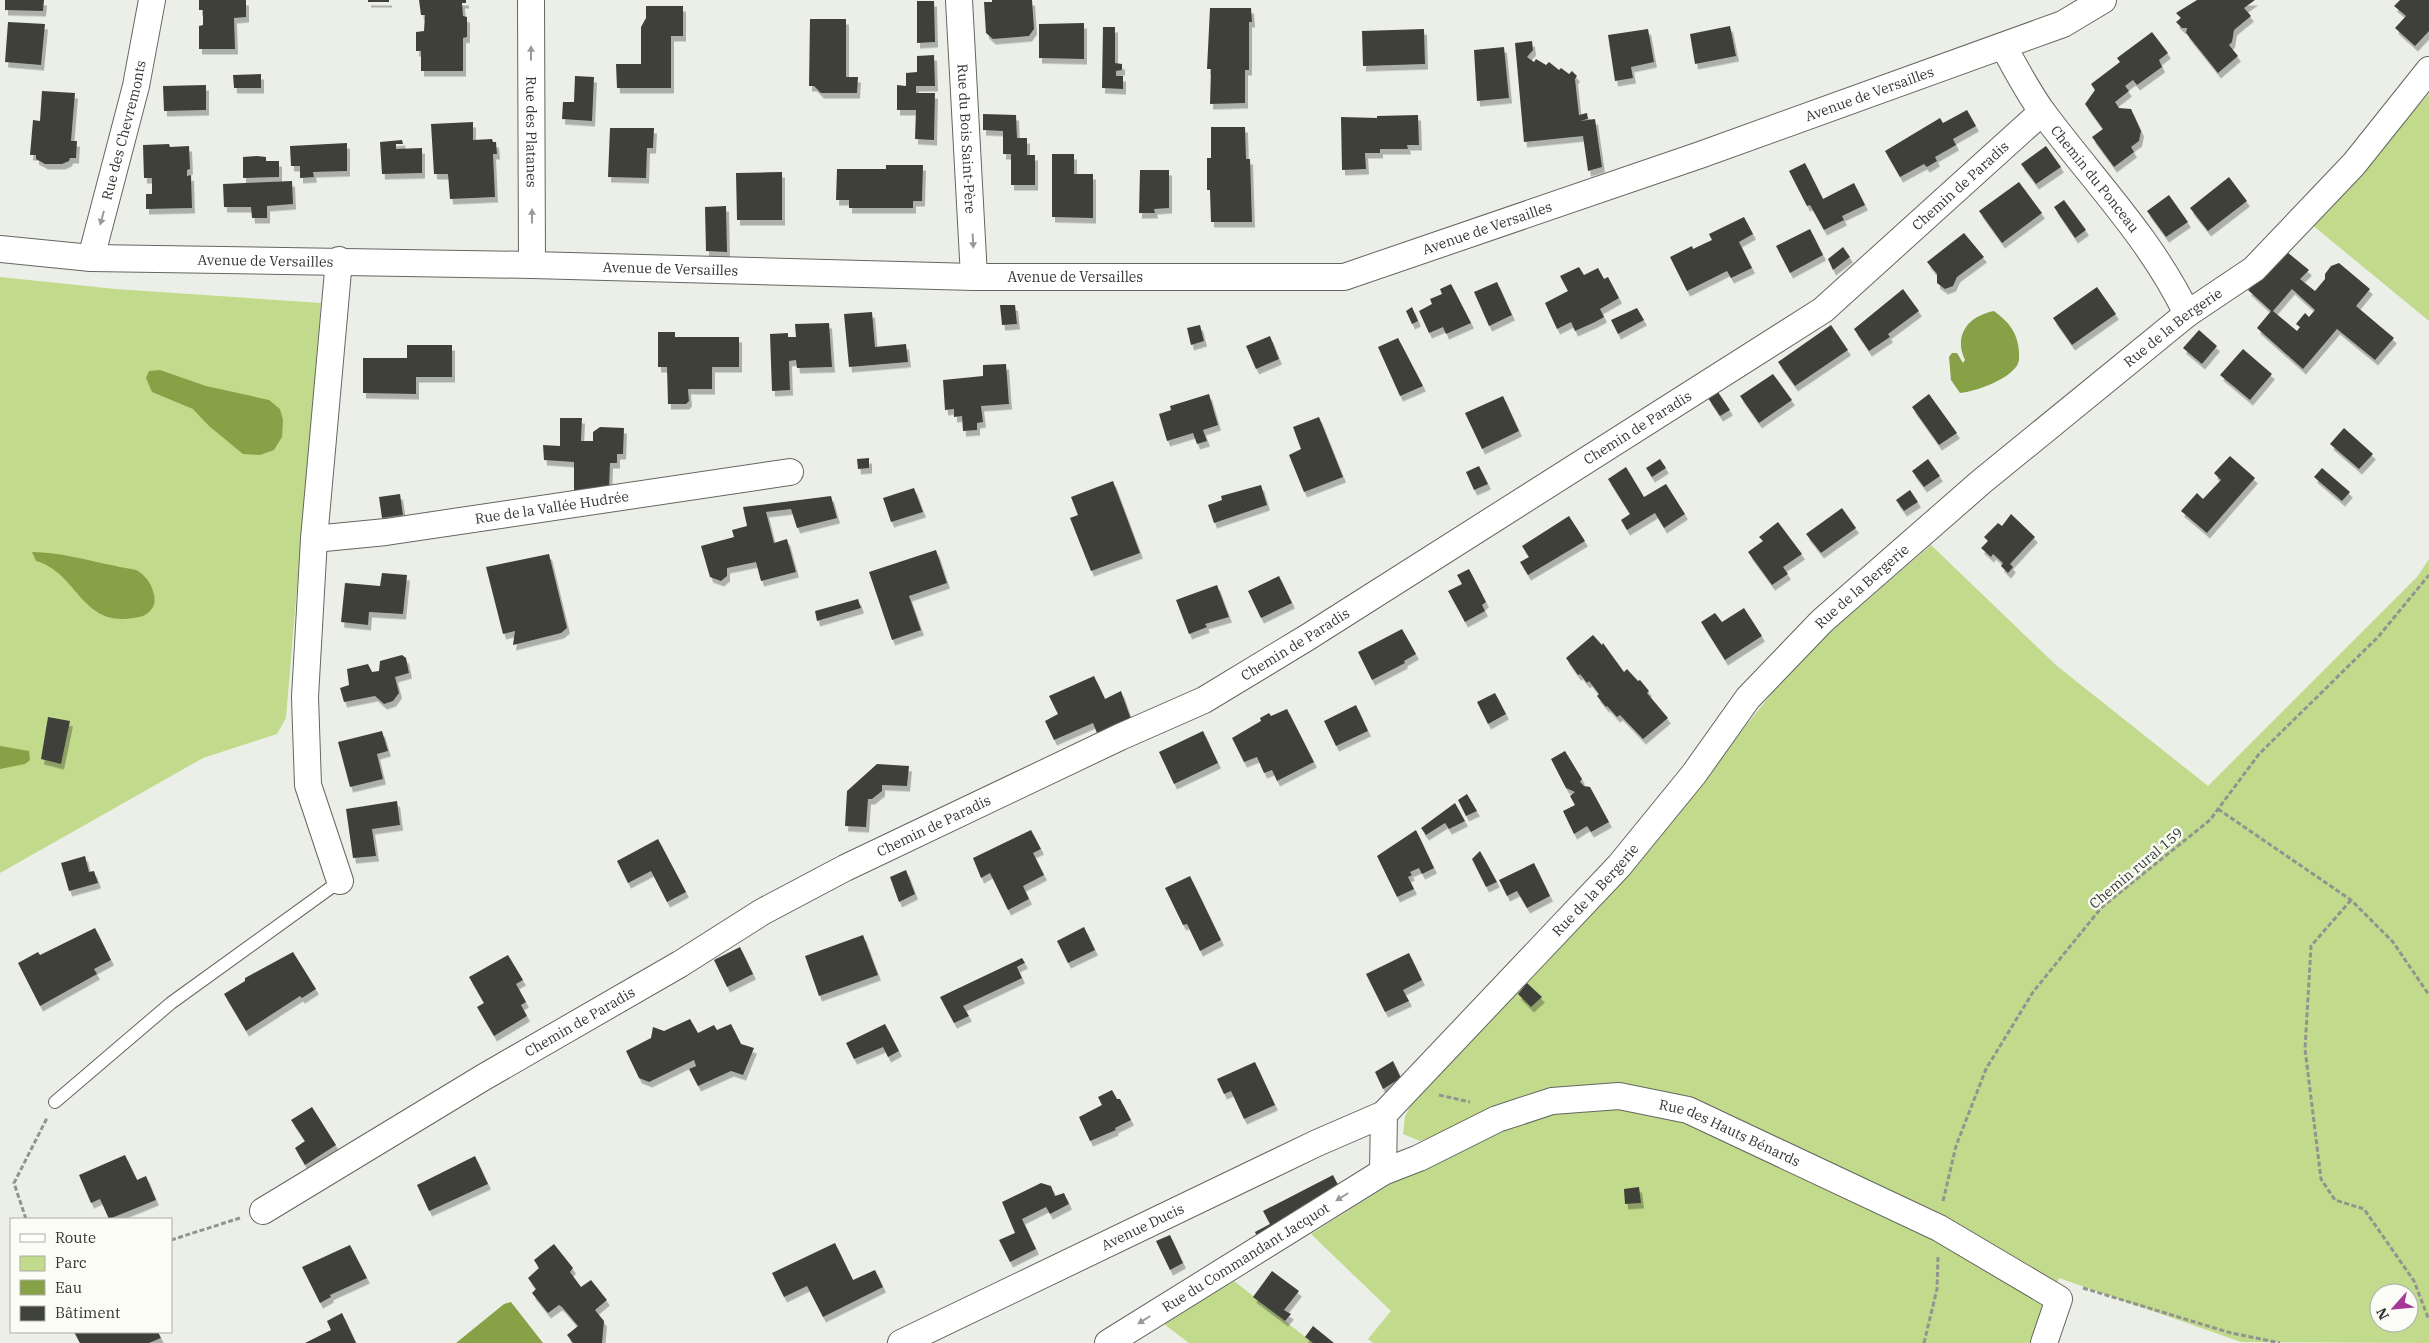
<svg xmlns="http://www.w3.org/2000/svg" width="2429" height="1343" font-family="'IBM Plex Serif',serif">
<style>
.green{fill:#c1da8c;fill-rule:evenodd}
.water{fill:#87a147}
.building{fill:#3f413b;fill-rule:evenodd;filter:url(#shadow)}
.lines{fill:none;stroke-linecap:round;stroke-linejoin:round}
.service-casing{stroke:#646660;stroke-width:14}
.minor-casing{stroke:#646660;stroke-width:28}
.path{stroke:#92948f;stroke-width:3;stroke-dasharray:5 2.5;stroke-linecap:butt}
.service{stroke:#fff;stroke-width:12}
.minor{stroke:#fff;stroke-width:26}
.oneway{fill:#9a9a99}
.labels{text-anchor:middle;stroke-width:5;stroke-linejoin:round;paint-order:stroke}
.street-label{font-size:14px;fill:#343633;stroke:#fafcf5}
</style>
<defs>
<filter id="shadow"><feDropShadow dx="3" dy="5.5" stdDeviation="0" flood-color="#0004"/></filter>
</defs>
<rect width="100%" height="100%" fill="#ecefe8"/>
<g class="green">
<path d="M2429 94V321L2311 224Z"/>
<path d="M0 277 115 289 321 303 286 718 277 734 203 758 0 873Z"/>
<path d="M1931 545 2057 666 2208 786 2417 577 2429 559V1343L2241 1342 2059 1278 2035 1343H1373L1368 1339 1391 1311 1311 1234 1446 1149 1553 1091 1420 1141 1403 1134 1405 1117 1419 1088 1631 868 1802 656ZM2379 1293H2409V1323H2379Z"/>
<path d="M1234 1281 1313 1343H1189L1164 1324Z"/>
</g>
<g class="water">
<path d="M1994 311C2009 322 2018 333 2019 352 2019 357 2020 362 2016 367 2005 381 1977 391 1960 393L1951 380 1949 357 1952 353H1957L1963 363 1965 360C1953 334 1969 316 1994 311Z"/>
<path d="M160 370 206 386 269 400 280 409 283 420 282 437 274 450 260 455 243 454 209 426 193 409 152 392 146 378 149 371Z"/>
<path d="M32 552C60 552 89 561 116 566 122 568 132 568 138 571 142 573 147 579 149 582 153 589 157 600 153 607 148 615 142 617 133 618 81 627 77 572 36 561Z"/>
<path d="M0 746 29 751 30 760 25 764 0 769Z"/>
<path d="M511 1302 543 1343H456L504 1304Z"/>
</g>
<g class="building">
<path d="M5 0H44L43 11 5 10Z"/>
<path d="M199 0H246V17L234 18 235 49H199V26L203 25V10H199Z"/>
<rect x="368" y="0" width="21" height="2"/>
<path d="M419 0H466V3H462L463 16 467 17V37L463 38V71H421V51H416V32L424 31 425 15H421Z"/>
<path d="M992 0H1032L1034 29 1029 36 993 39 986 33 984 2H992Z"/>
<path d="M2197 0H2255L2244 8 2251 16 2234 30 2232 42 2229 45 2238 56 2218 73 2186 33 2187 28H2182L2176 22 2181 18 2176 13Z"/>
<path d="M2400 0H2429V31L2415 46 2395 28 2406 16 2394 6Z"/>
<path d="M917 1H934L935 42 917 43Z"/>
<path d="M646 6H683V36H671V88H617L616 64H641V27L646 18Z"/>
<path d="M1210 8H1251L1252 22H1249V70H1245V103L1210 104 1211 69H1207Z"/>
<path d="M810 19H846V77H858L857 93H821L814 86H809Z"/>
<path d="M8 22 45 24 41 65 5 62Z"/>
<path d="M1084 23V59L1039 58V24Z"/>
<path d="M1730 26 1736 56 1695 64 1690 34Z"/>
<path d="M1103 27H1115V63L1122 64V70L1116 71V76H1123V89L1102 88Z"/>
<path d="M1424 29 1425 64 1363 66 1362 31Z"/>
<path d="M1648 29 1654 62 1631 67 1633 78 1615 81 1608 35Z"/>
<path d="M2152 32 2168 53 2159 60 2162 67 2137 85 2133 80 2125 86 2129 91 2115 102 2119 108 2131 109 2141 131 2139 141 2131 147 2134 152 2114 167 2092 137 2103 129 2085 104 2095 90 2091 84 2120 62 2117 58Z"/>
<path d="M1532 41 1533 50 1527 57 1534 62 1536 59 1546 65 1549 62 1559 70 1561 68 1569 74 1572 71 1577 76 1575 79 1579 115 1587 113 1588 119 1580 121 1595 119 1602 167 1588 171 1583 136 1524 142 1515 43Z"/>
<path d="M1504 47 1509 98 1477 101 1474 50Z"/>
<path d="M934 55 935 86H916V93H935L934 140 915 139 916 110H897V85L906 86V73L917 72V56Z"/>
<path d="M261 74V88H234L233 75Z"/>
<path d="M575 76 594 77 592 121 562 119 563 102H574Z"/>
<path d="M206 85V110L164 111 163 86Z"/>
<path d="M42 91 75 93 71 141H77L76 158H70L69 161 62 164H45L36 159V155H30L33 120 40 121Z"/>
<path d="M1967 110 1976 126 1953 139 1956 145 1935 157 1937 161 1927 167 1924 164 1900 177 1885 151 1940 118 1943 123Z"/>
<path d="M983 114 1016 115 1017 138H1027V155H1035V185H1011V154H1003V131L983 130Z"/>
<path d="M1418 115 1419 145H1407L1408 149H1380V153H1365L1366 169 1342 170 1341 117 1377 118V116Z"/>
<path d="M473 122V140L492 139 493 142H496L497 154H493L495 197 450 199 448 174H434L431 124Z"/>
<path d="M1211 127H1245L1246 159H1250L1252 222H1211L1210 190H1207V158H1211Z"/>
<path d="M610 128H654L653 148H647L646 178 608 177Z"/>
<path d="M402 140 403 144H396V149L422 148V173L382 174 380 142Z"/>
<path d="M347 143V171L313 172 314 177 300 178V166H291L290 146Z"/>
<path d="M169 144 170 147 189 146 190 169 187 170V176L191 175 192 208 146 209V194H152V178H144L143 145Z"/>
<path d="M2046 146 2061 167 2036 184 2021 164Z"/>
<path d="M1052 154H1074V174H1093V218L1052 217Z"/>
<path d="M257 156 266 157V161H279V177L243 178V157Z"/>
<path d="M1805 163 1823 199 1854 183 1865 205 1842 216 1844 220 1824 230 1810 205 1807 206 1789 171Z"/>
<path d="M886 165H923L922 201H913V208H849V200H836L837 169H886Z"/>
<path d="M1140 170H1169V208L1154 209 1155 213H1139Z"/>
<path d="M782 172V220H737L736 173Z"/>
<path d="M2229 177 2247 201 2208 231 2190 208Z"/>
<path d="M292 181 293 204 267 206V218H252L251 207H224L223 184Z"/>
<path d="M2019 182 2042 213 2002 243 1979 211Z"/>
<path d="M2169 195 2188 222 2166 237 2147 211Z"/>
<path d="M2064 200 2086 230 2075 238 2054 207Z"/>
<path d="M726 206 727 252 706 251 705 207Z"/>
<path d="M1744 217 1753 234 1739 242 1752 268 1731 278 1727 271 1687 291 1670 257 1692 246 1693 249 1712 240 1709 234Z"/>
<path d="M1810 229 1823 255 1790 273 1776 246Z"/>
<path d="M1964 233 1984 257 1957 277 1953 286 1945 289 1937 283V274L1927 262Z"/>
<path d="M1843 247 1850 257 1833 270 1828 259Z"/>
<path d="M2287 252 2309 270 2300 279 2315 291 2325 279V274L2331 266 2339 263 2370 289 2356 306 2394 338 2375 360 2337 329 2303 369 2257 328 2271 311 2248 290ZM2292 289 2315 310 2309 317 2305 313 2296 324 2300 327 2297 331 2273 311Z"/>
<path d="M1579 267 1584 275 1598 268 1604 279 1608 277 1619 298 1600 309 1604 317 1595 322 1575 331 1571 322 1557 329 1545 303 1568 291 1560 276Z"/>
<path d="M1497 282 1512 315 1489 326 1474 292Z"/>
<path d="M1451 284 1471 323 1446 334 1443 327 1429 333 1419 311 1432 304 1430 299 1442 294 1440 289Z"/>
<path d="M2097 287 2116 314 2072 345 2053 318Z"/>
<path d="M1903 289 1919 311 1888 334 1890 337 1869 351 1854 329Z"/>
<path d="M1000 305H1015L1017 324 1002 325Z"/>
<path d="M1412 307 1418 321 1412 324 1406 311Z"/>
<path d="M1637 308 1644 320 1618 334 1611 320Z"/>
<path d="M872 312 875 347 906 344 908 362 849 367 844 314Z"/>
<path d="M829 323 832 367 797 368 796 360 789 361 790 390 772 391 770 334 788 333V337H796L795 324Z"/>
<path d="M1200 325 1204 341 1191 345 1187 328Z"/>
<path d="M1831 325 1848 350 1795 386 1778 362Z"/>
<path d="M2199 330 2217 346 2202 364 2183 348Z"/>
<path d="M658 332H675V337H739V367H712V389H688L689 401 686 404H668L667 367H658Z"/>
<path d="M1270 336 1279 359 1256 369 1246 346Z"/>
<path d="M1398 338 1423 386 1400 396 1378 347Z"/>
<path d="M407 345H452V377H416V394L363 393V358H407Z"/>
<path d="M2243 349 2272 374 2250 400 2220 375Z"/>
<path d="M1006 364 1009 404 981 406 983 422 977 423V430L963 431 962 416 954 417V409L945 410 943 380 983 376V365Z"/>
<path d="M1773 374 1792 400 1759 423 1740 396Z"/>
<path d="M1718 392 1730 410 1720 416 1708 398Z"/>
<path d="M1209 394 1218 425 1203 430 1207 441 1197 444 1193 433 1167 441 1159 414 1171 410 1170 406Z"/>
<path d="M1929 394 1957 433 1939 445 1912 407Z"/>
<path d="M1503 396 1519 431 1482 449 1465 413Z"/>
<path d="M1319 417 1343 477 1304 492 1289 455 1301 449 1293 427Z"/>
<path d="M560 418H582L581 441H593V432L600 427 624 428 623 454H617V463H610L609 489 574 493V462L544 460 543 445 560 446Z"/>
<path d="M2344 428 2373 454 2359 469 2330 444Z"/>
<path d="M2230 456 2255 478 2207 533 2181 511 2197 493 2203 499 2221 480 2214 473Z"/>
<path d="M869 458V468L858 469 857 459Z"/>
<path d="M1660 459 1666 468 1652 477 1646 468Z"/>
<path d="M1928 459 1940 476 1924 487 1912 471Z"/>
<path d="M1479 466 1488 484 1474 490 1466 472Z"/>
<path d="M1626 467 1644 497 1666 484 1685 514 1664 528 1655 513 1627 530 1621 520 1630 514 1608 479Z"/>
<path d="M2322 468 2350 492 2342 501 2314 477Z"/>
<path d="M1113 481 1140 553 1091 571 1070 518 1078 515 1071 497Z"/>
<path d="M1261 485 1267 505 1214 523 1208 505 1222 500 1221 496Z"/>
<path d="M914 488 923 512 891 522 883 498Z"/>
<path d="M1910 490 1918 502 1904 511 1896 500Z"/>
<path d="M400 494 403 515 382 518 379 497Z"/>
<path d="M831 496 837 518 797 528 791 509 766 512 774 543 787 539 796 572 761 581 756 562 727 568V576L721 581 710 577 701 546 734 537 732 530 747 526 743 507Z"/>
<path d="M1842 508 1856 528 1821 553 1806 534Z"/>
<path d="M2011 514 2035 537 2010 564 2013 567 2008 573 2001 566 2003 563 1993 554 1991 557 1981 548 1988 541 1984 537 1998 523 2002 526Z"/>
<path d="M1569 516 1585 541 1528 575 1520 562 1529 557 1522 546Z"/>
<path d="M1778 522 1802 554 1783 567 1788 574 1772 585 1748 552 1763 541 1759 537Z"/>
<path d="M936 550 947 583 909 596 921 630 892 640 869 572Z"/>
<path d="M549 554 567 628 561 633 513 645 515 631 503 634 486 567Z"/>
<path d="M1469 569 1486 602 1482 605 1485 611 1465 622 1448 591 1462 584 1457 575Z"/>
<path d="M382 573 407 575 403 614 369 612 368 625 341 622 345 583 380 586Z"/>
<path d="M1279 576 1292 603 1261 618 1248 591Z"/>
<path d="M1217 585 1229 617 1205 624 1207 627 1189 634 1176 600Z"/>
<path d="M858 599 861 608 817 621 815 611Z"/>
<path d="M1744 608 1762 636 1725 660 1701 622 1715 613 1722 622Z"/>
<path d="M1402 629 1416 654 1404 661 1405 663 1372 680 1358 652Z"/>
<path d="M1593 635 1602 645 1603 643 1624 672 1627 669 1638 681 1640 680 1649 691 1647 693 1668 718 1643 739 1620 715 1617 717 1607 706 1606 707 1597 696 1599 694 1589 681 1587 683 1580 674 1578 675 1566 658Z"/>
<path d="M402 655 406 658 409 673 395 677 399 693 393 701 384 704 375 696 344 702 340 688 349 685 347 669 368 664 372 672 379 671 380 661Z"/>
<path d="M1094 676 1105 699 1121 691 1132 722 1099 738 1093 723 1054 740 1045 721 1058 714 1049 696Z"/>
<path d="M1495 693 1506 714 1488 724 1477 702Z"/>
<path d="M1356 705 1368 731 1336 746 1324 721Z"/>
<path d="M1287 709 1314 762 1277 781 1272 770 1264 773 1257 757 1244 762 1232 738 1261 721 1260 718 1269 713 1271 716Z"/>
<path d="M48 717 70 721 61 764 41 759Z"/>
<path d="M382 731 388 751 377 754 383 779 350 787 338 742Z"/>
<path d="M1203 731 1218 763 1174 784 1159 752Z"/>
<path d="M1565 751 1582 779 1580 782 1584 786 1590 787 1609 822 1591 832 1587 826 1574 834 1563 811 1575 805 1570 796 1575 792 1566 788 1551 759Z"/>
<path d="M877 764 909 766 907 786 882 785V791L872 799H868L866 827 845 826 847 791Z"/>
<path d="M1467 794 1477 811 1466 816 1458 800Z"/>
<path d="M397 801 400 825 372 829 376 856 353 858 346 809Z"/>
<path d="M1455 803 1465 821 1449 829 1445 823 1426 835 1421 828Z"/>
<path d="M1031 830 1041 849 1033 853 1044 875 1023 886 1029 899 1008 910 990 873 981 878 973 858Z"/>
<path d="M1416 830 1434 868 1422 874 1419 868 1410 872 1412 875 1408 877 1414 889 1397 897 1377 856Z"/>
<path d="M658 839 686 892 667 902 651 871 628 883 617 861Z"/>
<path d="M1480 851 1497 882 1486 887 1472 859Z"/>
<path d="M85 856 89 872 94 871 98 883 69 891 61 863Z"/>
<path d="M1534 863 1550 896 1527 908 1517 891 1507 896 1499 880Z"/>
<path d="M906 870 915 894 899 902 890 877Z"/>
<path d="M1190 876 1221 940 1200 951 1187 924 1183 925 1165 888Z"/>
<path d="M1084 927 1095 950 1068 963 1057 941Z"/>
<path d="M95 928 111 960 94 969 97 974 40 1006 18 963 38 952 40 955Z"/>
<path d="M863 935 878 975 819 996 805 956Z"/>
<path d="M740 947 753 974 727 987 714 960Z"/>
<path d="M293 952 316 989 302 998 300 996 246 1031 224 994 245 981V978Z"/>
<path d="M1409 953 1422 980 1403 990 1409 1001 1385 1012 1366 974Z"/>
<path d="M508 955 523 980 516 984 526 1002 521 1005 527 1016 494 1036 477 1007 484 1003 469 977Z"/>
<path d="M1022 958 1025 963 1017 967 1022 978 963 1006 969 1016 954 1023 940 997Z"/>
<path d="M1527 983 1542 997 1531 1007 1518 994Z"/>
<path d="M690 1019 698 1033 714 1025 717 1030 731 1024 741 1044 754 1048 743 1075 731 1071 698 1086 689 1069 696 1066 694 1060 649 1082 639 1078 626 1051 651 1038 653 1027 664 1031Z"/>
<path d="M885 1024 899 1051 888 1057 883 1047 854 1059 846 1043Z"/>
<path d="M1393 1061 1401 1078 1383 1089 1375 1072Z"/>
<path d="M1255 1062 1275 1105 1244 1119 1231 1091 1224 1094 1217 1079Z"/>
<path d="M1112 1090 1117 1099H1120L1131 1120 1115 1128 1116 1130 1090 1141 1079 1117 1102 1105 1098 1097Z"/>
<path d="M312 1107 336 1145 305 1165 295 1148 305 1141 291 1120Z"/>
<path d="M125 1155 137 1180 146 1176 156 1200 109 1219 100 1199 91 1203 79 1175Z"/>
<path d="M475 1156 488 1184 429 1211 417 1185Z"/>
<path d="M1333 1175 1341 1191 1259 1241 1255 1232 1270 1224 1263 1211Z"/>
<path d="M1041 1183 1051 1186 1055 1196 1064 1193 1069 1204 1050 1214 1046 1207 1022 1219 1036 1249 1010 1262 999 1240 1015 1233 1002 1202Z"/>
<path d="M1639 1187 1641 1203 1625 1204 1624 1189Z"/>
<path d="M1170 1235 1183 1263 1170 1270 1156 1241Z"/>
<path d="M835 1243 853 1280 875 1270 883 1287 823 1317 807 1286 784 1297 772 1273Z"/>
<path d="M554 1244 573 1268 570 1272 581 1287 591 1280 607 1300 595 1310 604 1321 602 1343H573L567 1335 578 1326 562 1307 559 1305 548 1313 532 1293 536 1289 528 1278 539 1268 534 1260Z"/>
<path d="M350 1245 367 1278 330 1295 331 1297 320 1303 302 1267Z"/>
<path d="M1272 1271 1299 1291 1284 1310 1291 1314 1285 1321 1253 1297Z"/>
<path d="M342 1313 356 1343H305L331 1330 327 1321Z"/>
<path d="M1313 1326 1334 1343H1313L1305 1337Z"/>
<path d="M74 1332H158L161 1338 149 1343H80Z"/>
</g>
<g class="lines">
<defs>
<path id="service" d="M55 1102 171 1003 340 881"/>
<g id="minor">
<path id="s1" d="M531 0 532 265"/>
<path id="s2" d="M959 0 974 277"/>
<path id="s3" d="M2003 46C2016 68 2028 93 2044 114 2093 180 2152 240 2187 314"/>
<path id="s4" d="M0 249 91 258 532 265 974 277H1344L1700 155 2063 24 2103 0"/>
<path id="s5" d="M91 258 136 86 152 0"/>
<path d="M339 260 314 539 305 697 308 785 340 881"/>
<path id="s6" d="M314 539 386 532 790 472"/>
<path id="s7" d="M1383 1172 1384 1114 1619 866 1694 774 1748 698 1822 621 1981 482 2187 314 2254 269 2354 164 2429 70"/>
<path id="s8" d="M263 1211 484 1077 680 964 762 912 845 868 1120 737 1204 700 1308 637 1823 310 2042 112"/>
<path id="s9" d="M901 1343 1317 1143 1384 1114"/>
<path id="s10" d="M1108 1343 1383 1172 1419 1158 1497 1119 1552 1101 1619 1096 1688 1110 1939 1228 2059 1299 2044 1343"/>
</g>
</defs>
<use href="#service" class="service-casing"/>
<use href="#minor" class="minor-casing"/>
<g class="path">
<path d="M2218 809 2351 900 2393 942 2429 995"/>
<path d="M2351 900 2311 946 2305 1049 2321 1179 2335 1200 2364 1209 2414 1281 2429 1320"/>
<path d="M1439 1095 1470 1102"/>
<path d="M1943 1201 1956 1146 1986 1069 2033 992 2102 907 2210 820 2259 754 2378 637 2429 575"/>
<path d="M26 1219 14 1183 47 1118"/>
<path d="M171 1240 240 1218"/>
<path d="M2083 1288 2231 1333 2280 1343"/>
<path d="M1924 1343 1937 1289 1938 1257"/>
</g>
<use href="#service" class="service"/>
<use href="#minor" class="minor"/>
</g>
<defs><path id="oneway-solid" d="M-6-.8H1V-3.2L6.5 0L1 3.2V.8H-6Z" transform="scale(1.25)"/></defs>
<g class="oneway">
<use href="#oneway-solid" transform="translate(531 53) rotate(-90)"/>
<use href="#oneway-solid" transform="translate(532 216) rotate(-90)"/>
<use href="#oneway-solid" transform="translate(102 218) rotate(105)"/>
<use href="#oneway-solid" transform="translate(973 241) rotate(87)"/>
<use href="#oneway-solid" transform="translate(1342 1197) rotate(148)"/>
<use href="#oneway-solid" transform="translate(1144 1320) rotate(148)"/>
</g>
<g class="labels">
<g class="street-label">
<text dy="5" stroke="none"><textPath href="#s4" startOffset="1901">Avenue de Versailles</textPath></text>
<text dy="5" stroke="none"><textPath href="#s5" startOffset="132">Rue des Chevremonts</textPath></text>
<text dy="5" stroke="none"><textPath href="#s1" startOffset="132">Rue des Platanes</textPath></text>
<text dy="5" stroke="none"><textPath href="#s2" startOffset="139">Rue du Bois Saint-Père</textPath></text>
<text dy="5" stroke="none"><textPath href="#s3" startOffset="162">Chemin du Ponceau</textPath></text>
<text dy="5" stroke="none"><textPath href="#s8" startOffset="1989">Chemin de Paradis</textPath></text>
<text dy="5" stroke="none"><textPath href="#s4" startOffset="1496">Avenue de Versailles</textPath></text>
<text dy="5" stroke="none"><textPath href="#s4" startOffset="266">Avenue de Versailles</textPath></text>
<text dy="5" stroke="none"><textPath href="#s4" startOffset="671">Avenue de Versailles</textPath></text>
<text dy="5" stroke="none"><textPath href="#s4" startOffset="1076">Avenue de Versailles</textPath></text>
<text dy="5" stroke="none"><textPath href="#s7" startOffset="1176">Rue de la Bergerie</textPath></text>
<text dy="5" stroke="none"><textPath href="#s8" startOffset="1584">Chemin de Paradis</textPath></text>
<text dy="5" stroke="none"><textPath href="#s6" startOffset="240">Rue de la Vallée Hudrée</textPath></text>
<text dy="5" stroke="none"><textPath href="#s7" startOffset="771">Rue de la Bergerie</textPath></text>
<text dy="5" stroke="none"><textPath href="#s8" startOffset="1179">Chemin de Paradis</textPath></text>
<text dy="5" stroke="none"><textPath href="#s8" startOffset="774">Chemin de Paradis</textPath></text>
<text transform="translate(2136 868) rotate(-40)" y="5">Chemin rural 159</text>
<text dy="5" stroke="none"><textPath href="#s7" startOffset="366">Rue de la Bergerie</textPath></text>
<text dy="5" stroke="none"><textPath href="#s8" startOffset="369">Chemin de Paradis</textPath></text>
<text dy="5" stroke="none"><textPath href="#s10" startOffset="692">Rue des Hauts Bénards</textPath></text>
<text dy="5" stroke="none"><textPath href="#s9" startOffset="268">Avenue Ducis</textPath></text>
<text dy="5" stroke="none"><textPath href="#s10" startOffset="162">Rue du Commandant Jacquot</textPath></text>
</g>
</g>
<rect x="10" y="1218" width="162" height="115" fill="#fafcf5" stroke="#abada7"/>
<rect x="20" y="1234" width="25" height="8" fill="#ffffff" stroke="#abada7"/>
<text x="55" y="1243" font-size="15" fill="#343633">Route</text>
<rect x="20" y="1256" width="25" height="15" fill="#c1da8c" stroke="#abada7"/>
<text x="55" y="1268" font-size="15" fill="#343633">Parc</text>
<rect x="20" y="1280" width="25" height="15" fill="#87a147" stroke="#abada7"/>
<text x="55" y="1293" font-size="15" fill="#343633">Eau</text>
<rect x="20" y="1306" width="25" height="15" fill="#3f413b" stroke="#abada7"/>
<text x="55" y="1318" font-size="15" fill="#343633">Bâtiment</text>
<g transform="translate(2394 1308) rotate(243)"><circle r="24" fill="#fafcf5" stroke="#abada7"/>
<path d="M0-4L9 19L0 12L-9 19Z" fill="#a53898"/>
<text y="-8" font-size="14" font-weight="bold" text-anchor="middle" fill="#343633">N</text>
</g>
</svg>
